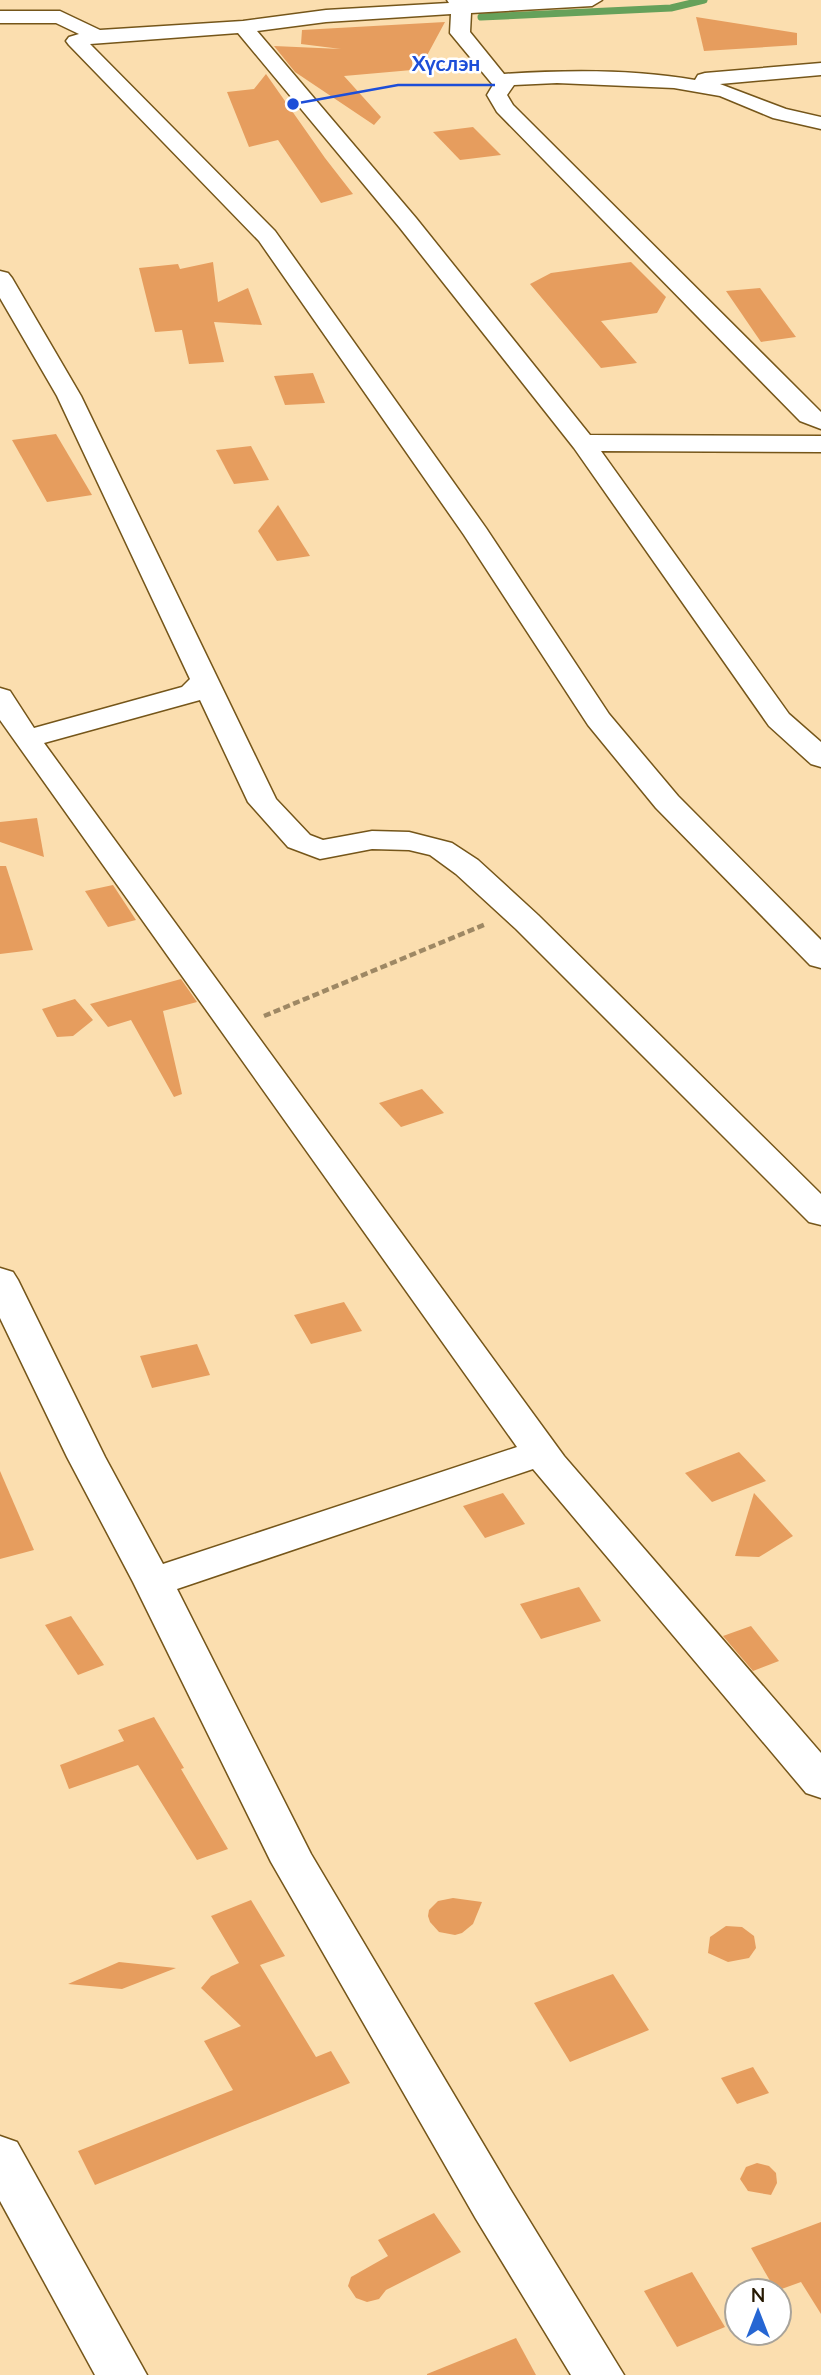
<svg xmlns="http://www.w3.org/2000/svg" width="821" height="2375" font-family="Lato,sans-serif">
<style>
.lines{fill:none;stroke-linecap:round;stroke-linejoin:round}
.stream{stroke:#66a15a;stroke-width:7}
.building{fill:#e69d5e}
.minor-casing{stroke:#75561a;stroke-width:3}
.path{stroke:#9e8864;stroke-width:4.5;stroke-dasharray:7 3.5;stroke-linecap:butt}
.minor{fill:#fff;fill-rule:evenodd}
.leader{fill:none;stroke:#1d4ed8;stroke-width:2.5}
.callout-dot{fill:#1d4ed8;stroke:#fff;stroke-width:2.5}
.callout-label{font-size:21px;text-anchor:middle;font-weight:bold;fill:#1d4ed8;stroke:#fff;stroke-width:5;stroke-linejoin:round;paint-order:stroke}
</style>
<rect width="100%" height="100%" fill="#fbdeaf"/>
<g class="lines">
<path class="stream" d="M481 17 671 8 704 0"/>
</g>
<g class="building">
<path d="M696 17 797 33V45L704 51Z"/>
<path d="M445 22 424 61 412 60V70L344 76 381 117 374 125 295 72 274 46 341 49 301 44 302 30Z"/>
<path d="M266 74 325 158 353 194 321 203 278 140 249 147 227 92 254 89Z"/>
<path d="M473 127 501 155 460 160 433 132Z"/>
<path d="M213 262 218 302 248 288 262 325 214 322 224 362 189 364 182 330 155 332 139 268 178 264 180 269Z"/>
<path d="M631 262 666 297 657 313 601 321 637 363 601 368 530 284 551 273Z"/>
<path d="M760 288 796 337 761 342 726 291Z"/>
<path d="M313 373 325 403 285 405 274 376Z"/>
<path d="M56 434 92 495 47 502 12 440Z"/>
<path d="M251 446 269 480 234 484 216 450Z"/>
<path d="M278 505 310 556 277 561 258 531Z"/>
<path d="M37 818 44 857 0 842V822Z"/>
<path d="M0 866H6L33 950 0 954Z"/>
<path d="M113 885 136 920 108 927 85 891Z"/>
<path d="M181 979 197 1002 163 1011 182 1094 174 1097 131 1020 108 1027 90 1004Z"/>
<path d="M75 999 93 1020 73 1036 57 1037 42 1009Z"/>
<path d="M422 1089 444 1113 401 1127 379 1103Z"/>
<path d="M344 1302 362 1331 311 1344 294 1315Z"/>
<path d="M197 1344 210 1375 152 1388 140 1356Z"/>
<path d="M739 1452 766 1481 712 1502 685 1473Z"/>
<path d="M0 1471 34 1550 0 1559Z"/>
<path d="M503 1493 525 1524 485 1538 463 1506Z"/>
<path d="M754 1493 793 1536 759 1557 735 1556Z"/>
<path d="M579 1587 601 1621 541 1639 520 1604Z"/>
<path d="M71 1616 104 1665 78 1675 45 1625Z"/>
<path d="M751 1626 779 1661 753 1671 723 1636Z"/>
<path d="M154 1717 184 1768 181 1769 228 1849 197 1860 138 1765 69 1789 60 1765 124 1741 118 1730Z"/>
<path d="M453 1898 482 1902 473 1924 462 1933 455 1935 439 1932 430 1922 428 1916 429 1910 438 1901Z"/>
<path d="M251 1900 285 1956 260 1965 316 2057 331 2051 350 2083 95 2185 78 2151 233 2090 204 2041 241 2026 201 1988 211 1976 239 1963 211 1916Z"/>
<path d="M726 1926 742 1927 754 1936 756 1948 749 1958 728 1962 708 1953 710 1937Z"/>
<path d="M119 1962 176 1968 122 1989 68 1984Z"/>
<path d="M613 1974 649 2030 570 2062 534 2003Z"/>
<path d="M753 2067 769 2093 737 2104 721 2078Z"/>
<path d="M757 2163 769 2166 776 2173 777 2183 771 2195 748 2191 740 2179 746 2167Z"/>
<path d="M434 2213 461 2252 386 2290 379 2299 367 2302 356 2298 348 2286 351 2277 388 2256 378 2240Z"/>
<path d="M821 2222V2314L801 2282 776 2291 751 2248Z"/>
<path d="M692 2272 725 2327 677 2347 644 2291Z"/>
<path d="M516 2338 536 2375H427V2374Z"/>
</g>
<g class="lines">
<defs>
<g id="minor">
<path d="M447 0H602L592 6 471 13 470 32 504 74C566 70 633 69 695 80L698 75 705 73 821 63V75L720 84 786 109 821 117V129L773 118 720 96 674 88 557 83 514 85 507 95 513 105 821 412V429L800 421 497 112 487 95 493 85 450 33 451 14 326 22 257 31 416 218 590 435 821 436V452L601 451 789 714 821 742V767L811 764 769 726 574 448 400 228 238 33 90 44 275 231 486 528 609 714 678 796 821 940V968L810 965 656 808 588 725 464 535 259 241 69 45 66 41 69 37 79 34 56 23H0V11H60L100 30 243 21 326 10 449 3Z"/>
<path d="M0 271 8 273 12 278 81 396 276 799 310 835 323 840 372 831 409 832 452 843 478 860 538 915 821 1194V1225L809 1222 516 929 456 874 430 855 409 850 372 849 320 859 288 847 248 802 200 700 44 743 564 1456 821 1753V1798L806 1793 533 1469 177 1589 311 1854 510 2189 624 2375H571L476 2219 271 1862 133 1582 67 1457 0 1318V1268L13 1272 18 1280 105 1457 163 1564 517 1447 0 720V688L10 691 34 728 182 687 190 679 57 396 0 298Z"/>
<path d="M0 2136 17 2142 147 2375H95L0 2201Z"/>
</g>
</defs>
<use href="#minor" class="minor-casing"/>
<path class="path" d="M264 1016 486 924"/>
<use href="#minor" class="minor"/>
</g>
<path class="leader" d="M293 104L398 85H495"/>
<circle class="callout-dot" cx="293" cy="104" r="7"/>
<g class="callout-label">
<text x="446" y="71">Хүслэн</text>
</g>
<g transform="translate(758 2312)"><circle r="33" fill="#ffffff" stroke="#a8a39a" stroke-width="2"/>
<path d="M0-5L12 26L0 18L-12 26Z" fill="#2666d3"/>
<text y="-10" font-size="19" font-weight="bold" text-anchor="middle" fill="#261902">N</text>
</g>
</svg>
